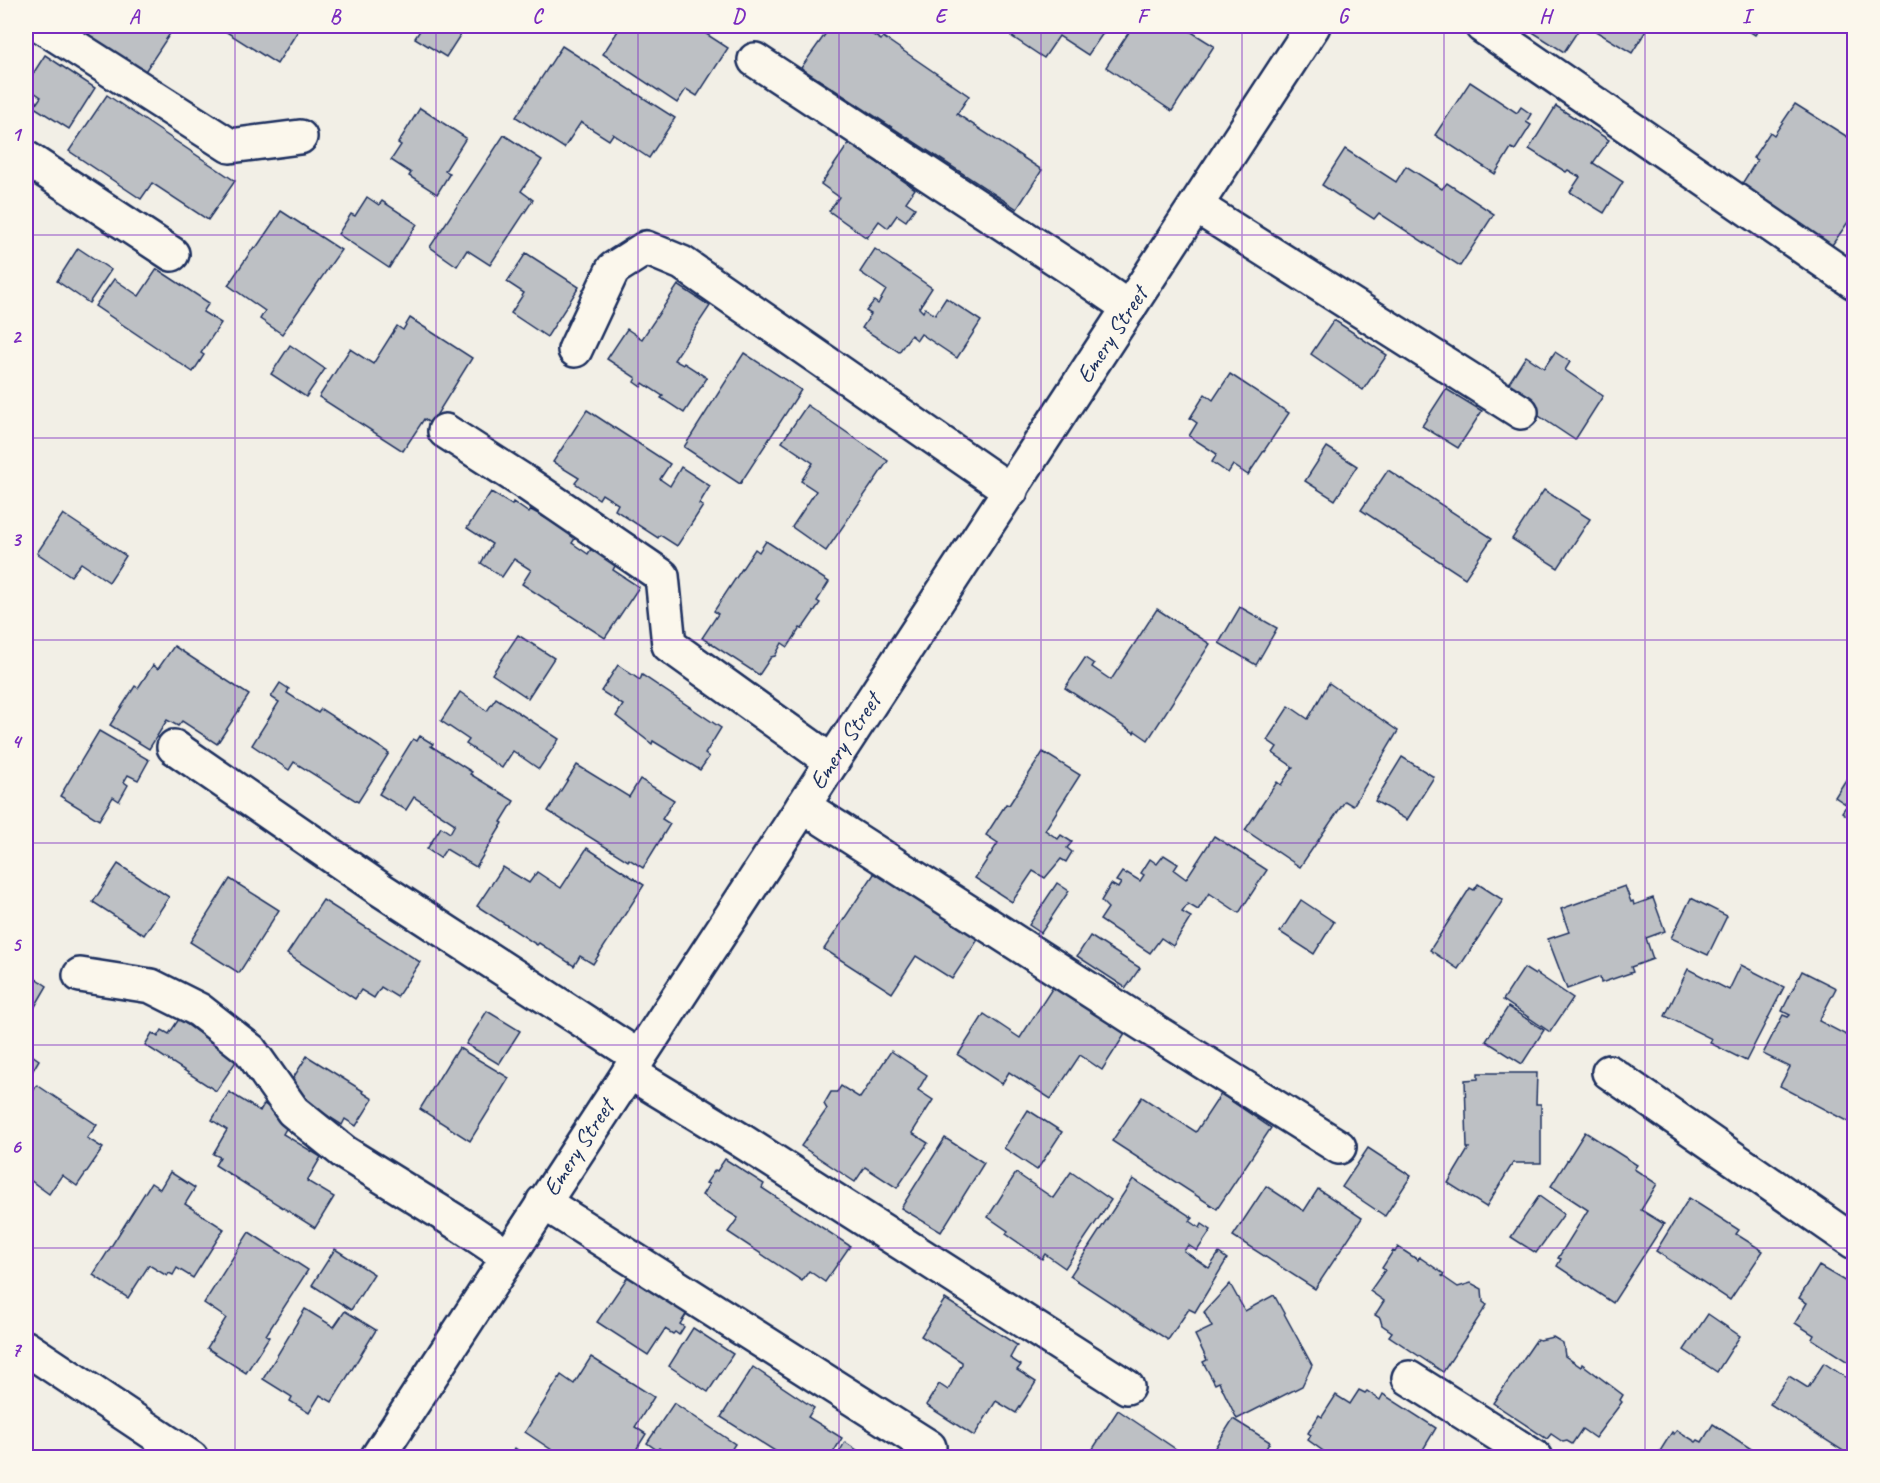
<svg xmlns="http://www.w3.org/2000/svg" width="1880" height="1483" font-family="Caveat,sans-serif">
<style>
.building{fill:#bdc0c4;stroke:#1b2f5e;stroke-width:1.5}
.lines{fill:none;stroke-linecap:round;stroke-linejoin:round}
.minor-casing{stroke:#1b2f5e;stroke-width:38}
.minor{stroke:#fbf7ec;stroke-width:33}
.grid{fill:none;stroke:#7b2cbf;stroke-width:1.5;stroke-opacity:0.55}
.labels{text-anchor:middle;stroke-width:4.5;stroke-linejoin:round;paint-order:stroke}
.street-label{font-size:24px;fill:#1b2f5e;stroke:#fbf7ec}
.neatline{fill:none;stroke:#7b2cbf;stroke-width:2}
.grid-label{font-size:20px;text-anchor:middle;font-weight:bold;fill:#7b2cbf}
</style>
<rect width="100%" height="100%" fill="#f2efe6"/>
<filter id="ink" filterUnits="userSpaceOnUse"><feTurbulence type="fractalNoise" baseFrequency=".0167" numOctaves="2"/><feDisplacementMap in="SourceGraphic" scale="12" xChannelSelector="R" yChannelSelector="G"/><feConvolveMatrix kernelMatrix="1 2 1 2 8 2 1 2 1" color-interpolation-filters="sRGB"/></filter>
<g filter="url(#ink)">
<g class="building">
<path d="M93 26H175L142 76 85 39Z"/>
<path d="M217 26H301L277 64Z"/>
<path d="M423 26H466L446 57 415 38Z"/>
<path d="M621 26H694L728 48 697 96 686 89 677 103 603 54Z"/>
<path d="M831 26H859L881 40 883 37 969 96 957 114 1042 170 1017 209 801 68Z"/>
<path d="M1018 26H1108L1088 55 1059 36 1044 58 1011 36Z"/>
<path d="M1133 26H1182L1214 46 1172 111 1106 67Z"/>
<path d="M1523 26H1581L1564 52Z"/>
<path d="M1587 26H1649L1632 53Z"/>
<path d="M1741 26H1761L1755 35Z"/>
<path d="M562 46 675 118 649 158 613 134 609 140 581 122 564 148 516 117Z"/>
<path d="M45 55 95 88 69 129 34 107 41 97 31 90 33 86 27 83Z"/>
<path d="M1470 82 1517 113 1521 107 1531 114 1526 122 1531 125 1515 150 1511 148 1495 174 1435 135Z"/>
<path d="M107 95 235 181 208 220 152 183 141 199 69 151Z"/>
<path d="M1795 104 1854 141V226L1848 222 1830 248 1738 190 1757 160 1753 158 1770 132 1774 135Z"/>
<path d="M1556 106 1609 140 1593 163 1623 182 1604 213 1570 192 1580 177 1568 170 1566 172 1529 149Z"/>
<path d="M420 108 466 138 445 171 450 173 437 194 409 176 411 173 391 160 401 145 398 143Z"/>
<path d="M504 135 542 160 521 191 533 200 490 265 467 250 457 266 430 247Z"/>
<path d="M849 143 915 189 906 202 915 208 906 221 897 215 888 228 879 221 867 238 829 211 839 197 821 184Z"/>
<path d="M1345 149 1396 182 1406 166 1442 189 1447 183 1494 214 1460 266 1379 213 1374 219 1322 185Z"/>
<path d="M367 197 379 205 382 201 417 224 389 268 338 234 351 214 355 216Z"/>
<path d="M281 211 341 250 282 334 260 319 265 311 228 285 254 247 256 248Z"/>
<path d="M78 248 111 270 89 303 57 281Z"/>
<path d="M875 249 932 288 919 308 923 312 925 308 935 315 946 298 981 321 957 358 921 334 917 340 911 335 899 352 862 328 871 314 866 311 874 301 878 304 886 290 860 272Z"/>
<path d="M526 253 579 287 547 337 511 313 524 293 507 282Z"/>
<path d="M157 269 209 303 203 312 221 323 201 353 204 355 193 372 95 306 114 279 139 296Z"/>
<path d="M678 285 710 306 674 360 683 365 684 363 707 378 684 413 661 398 663 396 643 383 641 387 634 382 636 378 607 359 627 329 642 339Z"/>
<path d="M410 318 472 358 431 424 424 419 403 451 319 397 350 349 373 364 397 326 403 330Z"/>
<path d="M1334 320 1387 355 1363 390 1311 354Z"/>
<path d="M290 345 325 369 306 397 271 374Z"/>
<path d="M1555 352 1570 362 1565 370 1603 396 1575 440 1503 392 1526 356 1544 368Z"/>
<path d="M744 353 801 390 740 484 684 447Z"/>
<path d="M1230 374 1289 413 1248 475 1233 465 1228 473 1212 462 1217 454 1189 436 1197 423 1190 418 1205 394 1213 400Z"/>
<path d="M1446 389 1482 411 1458 448 1422 426Z"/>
<path d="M807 405 888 461 826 551 792 527 816 491 801 481 813 463 782 442Z"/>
<path d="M587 410 670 464 660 479 670 486 681 467 710 486 699 504 703 506 677 546 660 535 658 538 615 510 618 504 602 494 599 499 575 483 579 478 553 462Z"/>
<path d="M1327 447 1357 466 1335 500 1305 481Z"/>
<path d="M1388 470 1492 538 1465 578 1361 510Z"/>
<path d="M1544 490 1590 519 1558 568 1512 539Z"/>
<path d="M491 492 512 505 513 502 529 513 531 510 553 522 576 537 572 543 588 554 591 549 616 564 613 570 639 587 605 638 522 584 531 570 514 559 502 577 481 563 492 544 467 528Z"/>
<path d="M63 514 126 556 109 582 81 563 71 576 37 553Z"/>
<path d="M766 541 829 582 817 601 820 603 802 629 800 628 788 647 782 643 775 656 771 657 759 675 702 638 718 614 714 611 755 549 759 552Z"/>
<path d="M1240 607 1277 628 1256 665 1219 643Z"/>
<path d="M1157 609 1210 644 1148 740 1135 731 1134 733 1065 688 1085 658 1094 664 1092 667 1111 680Z"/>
<path d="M518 635 554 658 528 698 492 674Z"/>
<path d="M174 646 249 695 217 744 182 721 178 726 167 720 149 749 110 725 135 686 138 688 153 665 158 669Z"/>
<path d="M618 665 640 680 642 675 721 728 705 754 709 757 700 770 653 741 652 744 616 716 623 705 601 691Z"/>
<path d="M280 683 289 689 287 693 318 713 321 709 389 753 358 802 294 762 289 770 252 745 279 702 271 697Z"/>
<path d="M1329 683 1398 731 1353 806 1345 801 1300 867 1245 830 1277 782 1281 785 1293 767 1273 753 1277 747 1267 740 1289 706 1308 719Z"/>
<path d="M460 692 487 711 496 698 559 739 539 769 513 751 502 768 466 744 469 740 441 721Z"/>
<path d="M99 731 149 760 138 780 128 775 124 782 128 785 119 801 113 797 99 820 60 796Z"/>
<path d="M420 736 433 744 431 746 472 772 470 774 514 801 501 822 503 823 476 867 446 849 440 858 427 849 441 827 450 833 455 824 414 797 406 810 379 794 413 739 417 741Z"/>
<path d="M1043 752 1080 775 1045 830 1058 839 1061 835 1072 842 1067 848 1072 852 1066 862 1061 859 1045 878 1033 871 1012 902 975 878 998 843 986 835 1006 804 1009 805Z"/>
<path d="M1402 757 1434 777 1407 820 1375 801Z"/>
<path d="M577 765 629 797 640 779 674 800 662 819 670 824 643 868 629 859 628 861 548 811Z"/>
<path d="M1852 770 1854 772V821L1842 812 1847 805 1835 797Z"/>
<path d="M1214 836 1267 870 1239 913 1209 893 1198 910 1188 904 1182 912 1191 917 1173 946 1161 938 1150 953 1100 920 1108 908 1101 901 1111 884 1118 888 1121 883 1116 881 1122 872 1126 874 1127 873 1140 881 1144 875 1141 873 1150 859 1157 864 1164 855 1178 864 1174 870 1186 879Z"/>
<path d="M587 848 644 885 593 964 580 956 574 966 539 943 537 945 477 906 503 867 529 883 537 872 561 888Z"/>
<path d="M118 864 169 897 144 935 93 902Z"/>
<path d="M878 868 981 935 952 979 916 956 892 993 824 949Z"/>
<path d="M230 879 279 910 239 973 190 942Z"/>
<path d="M1057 883 1069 891 1041 933 1029 925Z"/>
<path d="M1478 884 1503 900 1458 969 1430 950 1470 888 1474 890Z"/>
<path d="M1625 886 1631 902 1633 901 1634 905 1653 898 1665 931 1646 938 1653 959 1631 967 1633 972 1601 983 1600 977 1567 989 1548 939 1569 932 1561 909Z"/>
<path d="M1691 898 1727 916 1708 955 1671 938Z"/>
<path d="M323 900 420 962 397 997 381 987 374 998 361 990 355 999 287 954Z"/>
<path d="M1301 900 1334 922 1314 954 1280 932Z"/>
<path d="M1090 936 1140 968 1126 988 1077 956Z"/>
<path d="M1741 965 1784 987 1746 1061 1710 1043 1712 1039 1665 1016 1688 969 1729 990Z"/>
<path d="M1524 968 1535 975 1536 973 1573 998 1550 1032 1503 1000Z"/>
<path d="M1802 971 1836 988 1819 1021 1854 1039 1851 1048 1854 1050V1125L1780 1086 1790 1067 1763 1054 1783 1015 1788 1017 1790 1015 1782 1011Z"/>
<path d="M26 972 47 986 26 1022Z"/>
<path d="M1055 984 1127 1031 1102 1070 1080 1055 1051 1099 1009 1072 1002 1084 958 1055 984 1014 1020 1038Z"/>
<path d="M1508 1007 1544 1030 1522 1064 1486 1041Z"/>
<path d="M487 1011 520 1031 499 1064 466 1044Z"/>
<path d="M179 1019 237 1060 216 1091 145 1045 152 1033 158 1037 162 1030 169 1034Z"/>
<path d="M459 1048 509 1078 470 1141 420 1109 453 1055 454 1056Z"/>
<path d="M26 1051 39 1060 26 1082Z"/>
<path d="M891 1051 927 1075 918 1090 933 1100 912 1133 928 1143 897 1188 865 1167 855 1182 801 1146 827 1109 824 1104 831 1092H837L841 1086 860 1098Z"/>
<path d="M307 1056 363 1091 362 1092 373 1099 356 1126 345 1119 342 1125 295 1095 288 1086Z"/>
<path d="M1478 1073H1537L1536 1104H1541V1163H1513L1486 1207 1448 1183 1469 1148H1467L1465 1080 1478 1079Z"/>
<path d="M37 1085 97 1125 87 1138 103 1148 77 1186 62 1175 49 1194 26 1177V1102Z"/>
<path d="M229 1092 260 1111 264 1104 291 1120 283 1134 321 1157 307 1181 334 1197 315 1228 215 1165 220 1157 213 1154 227 1130 212 1120Z"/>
<path d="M1221 1094 1271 1128 1217 1209 1112 1141 1142 1097 1196 1132Z"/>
<path d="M1028 1110 1062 1132 1037 1170 1004 1148Z"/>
<path d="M1585 1132 1637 1165 1634 1169 1657 1184 1641 1210 1664 1224 1613 1303 1557 1266 1561 1259 1558 1258 1588 1210 1551 1186Z"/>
<path d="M945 1138 984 1163 941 1232 901 1208Z"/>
<path d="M1368 1148 1411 1176 1385 1216 1342 1187Z"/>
<path d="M725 1159 764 1184 762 1188 850 1246 825 1282 809 1271 802 1281 728 1232 738 1218 702 1195 709 1184 706 1183 715 1170 717 1171Z"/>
<path d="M170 1172 195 1188 185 1204 224 1229 193 1278 177 1268 173 1275 169 1273 167 1276 149 1265 128 1298 93 1275 151 1183 160 1189Z"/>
<path d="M1071 1172 1111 1200 1065 1268 1045 1254 1042 1259 1006 1234 1008 1231 988 1217 1016 1173 1053 1198Z"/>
<path d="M1133 1179 1193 1218 1190 1221 1200 1228 1202 1224 1211 1230 1197 1251 1188 1245 1184 1251 1209 1268 1219 1253 1227 1259 1195 1312 1189 1309 1168 1340 1070 1276Z"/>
<path d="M1266 1186 1304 1211 1318 1189 1362 1218 1315 1289 1233 1236Z"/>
<path d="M1539 1196 1564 1214 1536 1253 1511 1237Z"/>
<path d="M1689 1198 1739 1230 1736 1234 1763 1251 1730 1300 1656 1251Z"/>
<path d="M249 1232 308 1270 266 1335 269 1337 246 1373 207 1348 226 1318 204 1303Z"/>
<path d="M1398 1247 1418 1260 1419 1257 1444 1274 1442 1276 1458 1287 1471 1283 1482 1289 1483 1302 1487 1305 1443 1372 1389 1336 1392 1332 1382 1325 1380 1318 1375 1315 1384 1301 1370 1291 1385 1270 1382 1268 1393 1251 1395 1252Z"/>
<path d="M335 1249 374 1274 351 1310 312 1285Z"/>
<path d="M1819 1266 1848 1283 1854 1274V1366L1812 1339 1814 1335 1795 1323 1807 1303 1799 1298Z"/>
<path d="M629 1275 687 1313 680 1324 684 1327 679 1335 675 1332 673 1334 665 1329 648 1355 597 1322Z"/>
<path d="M1230 1284 1245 1311 1274 1295 1312 1365 1302 1386 1237 1419 1219 1382 1215 1384 1203 1362 1207 1360 1195 1335 1212 1327 1204 1312Z"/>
<path d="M945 1299 1017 1345 1010 1358 1021 1365 1017 1370 1036 1382 1016 1413 996 1401 974 1436 926 1405 939 1384 948 1390 962 1364V1362L921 1336Z"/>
<path d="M305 1309 334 1327 345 1311 376 1330 332 1402 320 1395 309 1413 290 1401 292 1397 263 1379Z"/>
<path d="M1708 1314 1740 1336 1717 1372 1684 1350Z"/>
<path d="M693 1328 733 1354 708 1392 669 1366Z"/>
<path d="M1553 1337 1563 1343 1565 1356 1581 1367 1582 1364 1623 1395 1620 1400 1622 1402 1595 1438 1582 1429 1572 1444 1567 1441 1563 1442 1551 1434 1547 1439 1493 1403 1537 1339 1540 1340Z"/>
<path d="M591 1357 654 1397 635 1427 646 1434 631 1458H564L525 1432 561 1375 574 1384Z"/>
<path d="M1824 1363 1854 1383V1458L1770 1404 1789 1376 1808 1388Z"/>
<path d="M753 1367 814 1408 808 1417 842 1438 830 1458H786L721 1417Z"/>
<path d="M1359 1390 1365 1393 1367 1391 1380 1400 1383 1394 1436 1428 1418 1458H1333L1308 1440 1311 1435 1308 1433 1319 1415 1322 1417 1336 1395 1350 1404Z"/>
<path d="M674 1403 735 1444 726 1458H674L659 1448 657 1450 647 1443Z"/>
<path d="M1118 1410 1189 1458H1087Z"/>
<path d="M1233 1419 1270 1442 1260 1458H1221L1212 1452Z"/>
<path d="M1713 1424 1759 1454 1757 1458H1660L1663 1452 1660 1451 1672 1432 1674 1434 1677 1430 1696 1442 1698 1440 1702 1442Z"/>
<path d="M845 1442 869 1458H836Z"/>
<path d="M515 1448 529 1458H508Z"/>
</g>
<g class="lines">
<defs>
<g id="minor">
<path d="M42 26 230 146 300 137"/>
<path d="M1482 26 1854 282"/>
<path d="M755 60 1078 273 1129 308"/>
<path d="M26 158 172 254"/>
<path d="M1196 206 1521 412"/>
<path d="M575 350 613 269 646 248 682 263 1011 491"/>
<path d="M445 431 526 483 662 576 669 645 832 762"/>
<path d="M174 747 380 889 639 1057"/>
<path d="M803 806 1132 1017 1339 1147"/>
<path d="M80 975 151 986 199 1010 250 1050 293 1111 345 1153 461 1225 507 1256"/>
<path d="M629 1072 739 1139 1127 1387"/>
<path d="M1609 1072 1854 1242"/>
<path d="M543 1202 929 1447"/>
<path d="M26 1348 191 1458"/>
<path d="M1409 1378 1536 1458"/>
<path id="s1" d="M377 1458C686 978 1003 504 1313 26"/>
</g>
</defs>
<use href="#minor" class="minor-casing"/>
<use href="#minor" class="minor"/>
</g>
</g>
<path class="grid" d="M235 26V1458M436 26V1458M638 26V1458M839 26V1458M1041 26V1458M1242 26V1458M1444 26V1458M1645 26V1458M26 235H1854M26 438H1854M26 640H1854M26 843H1854M26 1045H1854M26 1248H1854"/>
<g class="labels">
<g class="street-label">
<text dy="8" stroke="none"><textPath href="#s1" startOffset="1342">Emery Street</textPath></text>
<text dy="8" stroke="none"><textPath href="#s1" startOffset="856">Emery Street</textPath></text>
<text dy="8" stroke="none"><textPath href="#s1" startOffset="370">Emery Street</textPath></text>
</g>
</g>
<rect width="1880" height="1483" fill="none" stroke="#fbf7ec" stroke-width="66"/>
<rect x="33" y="33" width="1814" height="1417" class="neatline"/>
<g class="grid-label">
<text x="134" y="23">A</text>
<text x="335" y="23">B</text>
<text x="537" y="23">C</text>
<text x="738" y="23">D</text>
<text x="940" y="23">E</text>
<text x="1142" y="23">F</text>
<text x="1343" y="23">G</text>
<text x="1545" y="23">H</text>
<text x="1746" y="23">I</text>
<text x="16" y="141">1</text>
<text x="16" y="343">2</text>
<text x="16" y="546">3</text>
<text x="16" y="748">4</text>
<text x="16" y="951">5</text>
<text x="16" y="1153">6</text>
<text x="16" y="1356">7</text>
</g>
</svg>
